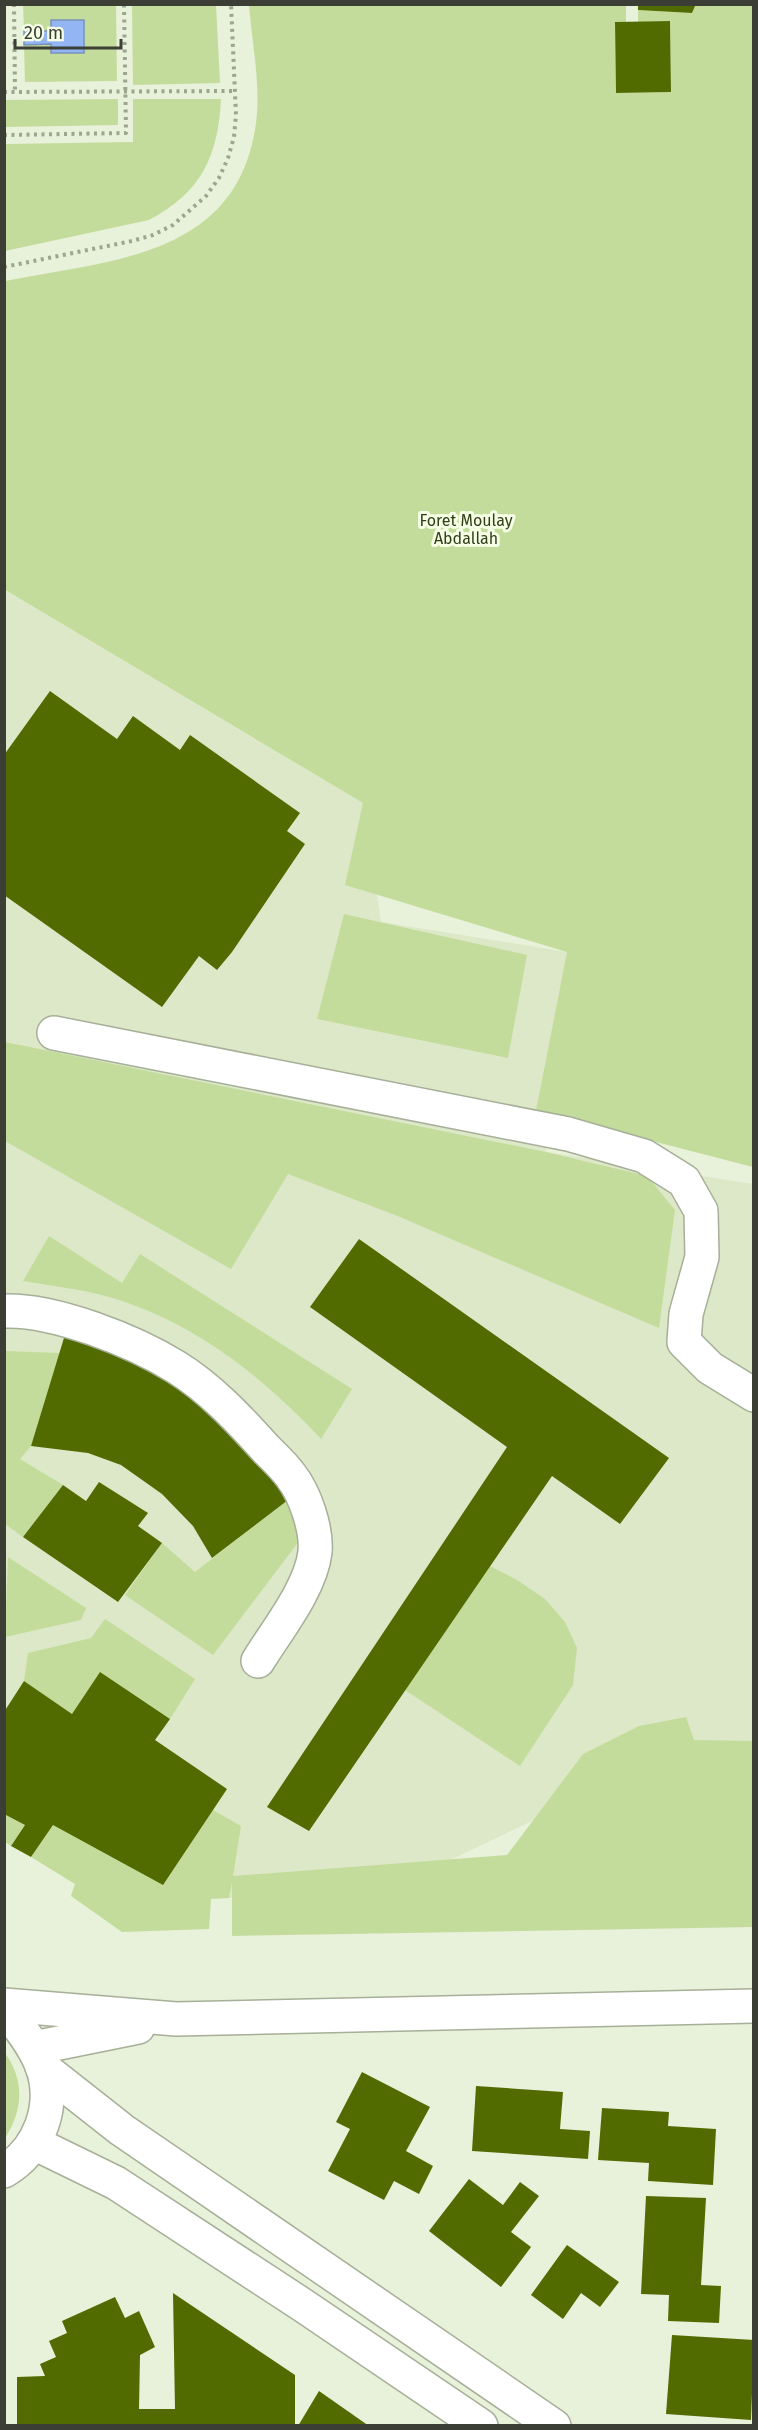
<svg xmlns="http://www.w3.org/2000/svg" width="758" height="2430" font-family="'Fira Sans',sans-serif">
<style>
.built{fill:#dce8c8}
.green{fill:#c4dc9b}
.water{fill:#93b5f4;stroke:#7891ba;stroke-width:1.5}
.building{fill:#516b00}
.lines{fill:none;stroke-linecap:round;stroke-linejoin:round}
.minor-casing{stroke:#a6af98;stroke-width:36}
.major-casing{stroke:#a6af98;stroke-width:36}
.path{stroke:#9da492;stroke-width:4;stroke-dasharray:3 4.5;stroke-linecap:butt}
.minor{stroke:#fff;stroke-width:33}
.major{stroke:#fff;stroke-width:33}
.labels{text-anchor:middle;stroke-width:6;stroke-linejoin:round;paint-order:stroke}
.park-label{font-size:16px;fill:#323e18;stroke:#f5ffe6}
</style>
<rect width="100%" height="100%" fill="#e8f1d9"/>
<path class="built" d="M4 590 363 803 381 922 567 952 546 1152 753 1184V1842L583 1754 536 1819 450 1860 229 1898 163 1885 5 1819Z"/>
<g class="green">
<path d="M23 5H116L117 81 25 82 24 45 51 44V53L84 52 51 20V31H24Z"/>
<path d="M132 5H216L220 83 133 85Z"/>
<path d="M249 5H626V22H615L616 93 671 92 670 21 638 22V10L692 13 696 5H753V1167L536 1111 567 952 345 885 363 803 5 590V281C110 260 238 258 256 123 261 85 252 43 249 5Z"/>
<path d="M118 99V125L5 127V100Z"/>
<path d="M133 99H221C218 156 202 192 149 220L5 251V144L133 142Z"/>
<path d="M344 914 527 955 508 1058 317 1019Z"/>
<path d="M5 1042 546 1152 647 1176 675 1210 659 1328 400 1217 288 1174 231 1269 5 1141Z"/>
<path d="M49 1236 122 1283 140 1254 352 1389 321 1439C262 1376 193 1321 109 1297 82 1289 51 1286 23 1281Z"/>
<path d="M5 1351 60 1353 31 1446 20 1459 63 1485 23 1537 5 1524Z"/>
<path d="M288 1500 309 1528 213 1655 125 1595 162 1543 195 1572Z"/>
<path d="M8 1557 86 1608 81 1620 5 1637Z"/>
<path d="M490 1566 517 1580 545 1599 565 1622 577 1648 573 1685 520 1766 405 1690Z"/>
<path d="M105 1619 195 1679 170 1719 100 1673 72 1714 24 1681 28 1653 91 1638Z"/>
<path d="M686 1717 694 1740 753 1741V1927L232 1936V1882L229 1898 211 1899 209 1929 122 1932 71 1896 75 1884 31 1857 53 1825 213 1810 241 1826 233 1876 507 1855 583 1754 639 1726Z"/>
<path d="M4 1814 25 1825 11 1846 5 1842Z"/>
<path d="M5 2053C25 2081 23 2110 5 2138Z"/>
</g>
<path class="water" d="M51 20H84V53H51V44L24 45V31H51Z"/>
<g class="building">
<path d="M638 4H696L692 13 638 10Z"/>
<path d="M670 21 671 92 616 93 615 22Z"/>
<path d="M50 691 117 739 133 716 180 750 190 735 300 813 287 831 305 844 232 952 217 970 199 956 162 1007 4 895V755Z"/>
<path d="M359 1239 669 1458 620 1524 552 1476 309 1831 267 1807 507 1447 310 1307Z"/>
<path d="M67 1328 132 1352 237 1424 288 1500 212 1558 193 1526 162 1494 121 1465 88 1453 31 1446Z"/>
<path d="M99 1482 148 1513 138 1526 162 1543 118 1602 23 1537 63 1485 86 1501Z"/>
<path d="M100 1672 170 1719 155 1740 227 1789 163 1885 53 1825 31 1857 11 1846 25 1825 4 1814V1712L24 1681 72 1714Z"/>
<path d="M362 2072 430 2107 406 2151 433 2166 419 2194 394 2181 384 2200 328 2171 350 2129 336 2122Z"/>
<path d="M476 2086 563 2092 560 2129 590 2131 588 2159 472 2151Z"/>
<path d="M602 2108 669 2112 668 2126 716 2129 713 2185 648 2181 649 2163 598 2160Z"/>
<path d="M469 2179 503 2205 520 2182 539 2196 511 2232 531 2247 501 2287 429 2231Z"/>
<path d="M646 2196 706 2198 701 2285 721 2286 719 2323 668 2321 669 2295 641 2294Z"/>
<path d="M567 2245 619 2282 600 2307 581 2293 563 2319 531 2295Z"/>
<path d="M173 2293 295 2375V2426H17V2377L45 2376 40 2364 56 2357 49 2341 67 2333 62 2321 115 2297 125 2318 139 2311 155 2347 140 2355 139 2409H175Z"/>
<path d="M672 2335 754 2340 751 2420 666 2414Z"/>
<path d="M319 2391 369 2426H298Z"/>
</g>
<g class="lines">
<defs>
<g id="minor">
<path d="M54 1033 568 1134 644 1156 684 1181 701 1211 702 1257 686 1314 684 1342 710 1368 754 1395"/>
<path d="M4 1311C54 1309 134 1341 176 1367 210 1388 239 1419 266 1449 275 1458 284 1466 291 1476 305 1494 317 1529 315 1552 311 1588 277 1630 258 1661"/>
<path d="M4 2005 176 2019 754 2006"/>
<path d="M34 2048 138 2027"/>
</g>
<g id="major">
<path d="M4 2008C19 2026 34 2045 42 2066 56 2105 40 2150 4 2171"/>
<path d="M42 2067 122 2130 554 2426"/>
<path d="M34 2143 116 2183 304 2306 481 2426"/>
</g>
</defs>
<use href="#minor" class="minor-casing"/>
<use href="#major" class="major-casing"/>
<g class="path">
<path d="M14 4 15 92"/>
<path d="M4 92 235 91"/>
<path d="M4 135 126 133 124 4"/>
<path d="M4 267 132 241 153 235 173 225 206 196 219 178 228 158 234 137 236 115 231 4"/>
</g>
<use href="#minor" class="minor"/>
<use href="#major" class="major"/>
</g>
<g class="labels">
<g class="park-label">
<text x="466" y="526">Foret Moulay<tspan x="466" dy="18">Abdallah</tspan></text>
</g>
</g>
<rect width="758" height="2430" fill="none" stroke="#3a3e34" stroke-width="12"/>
<path d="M15 39v9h106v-9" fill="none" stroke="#3a3e34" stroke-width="3"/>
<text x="24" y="39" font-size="18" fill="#3a3e34" stroke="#f5ffe6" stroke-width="4.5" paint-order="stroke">20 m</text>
</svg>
